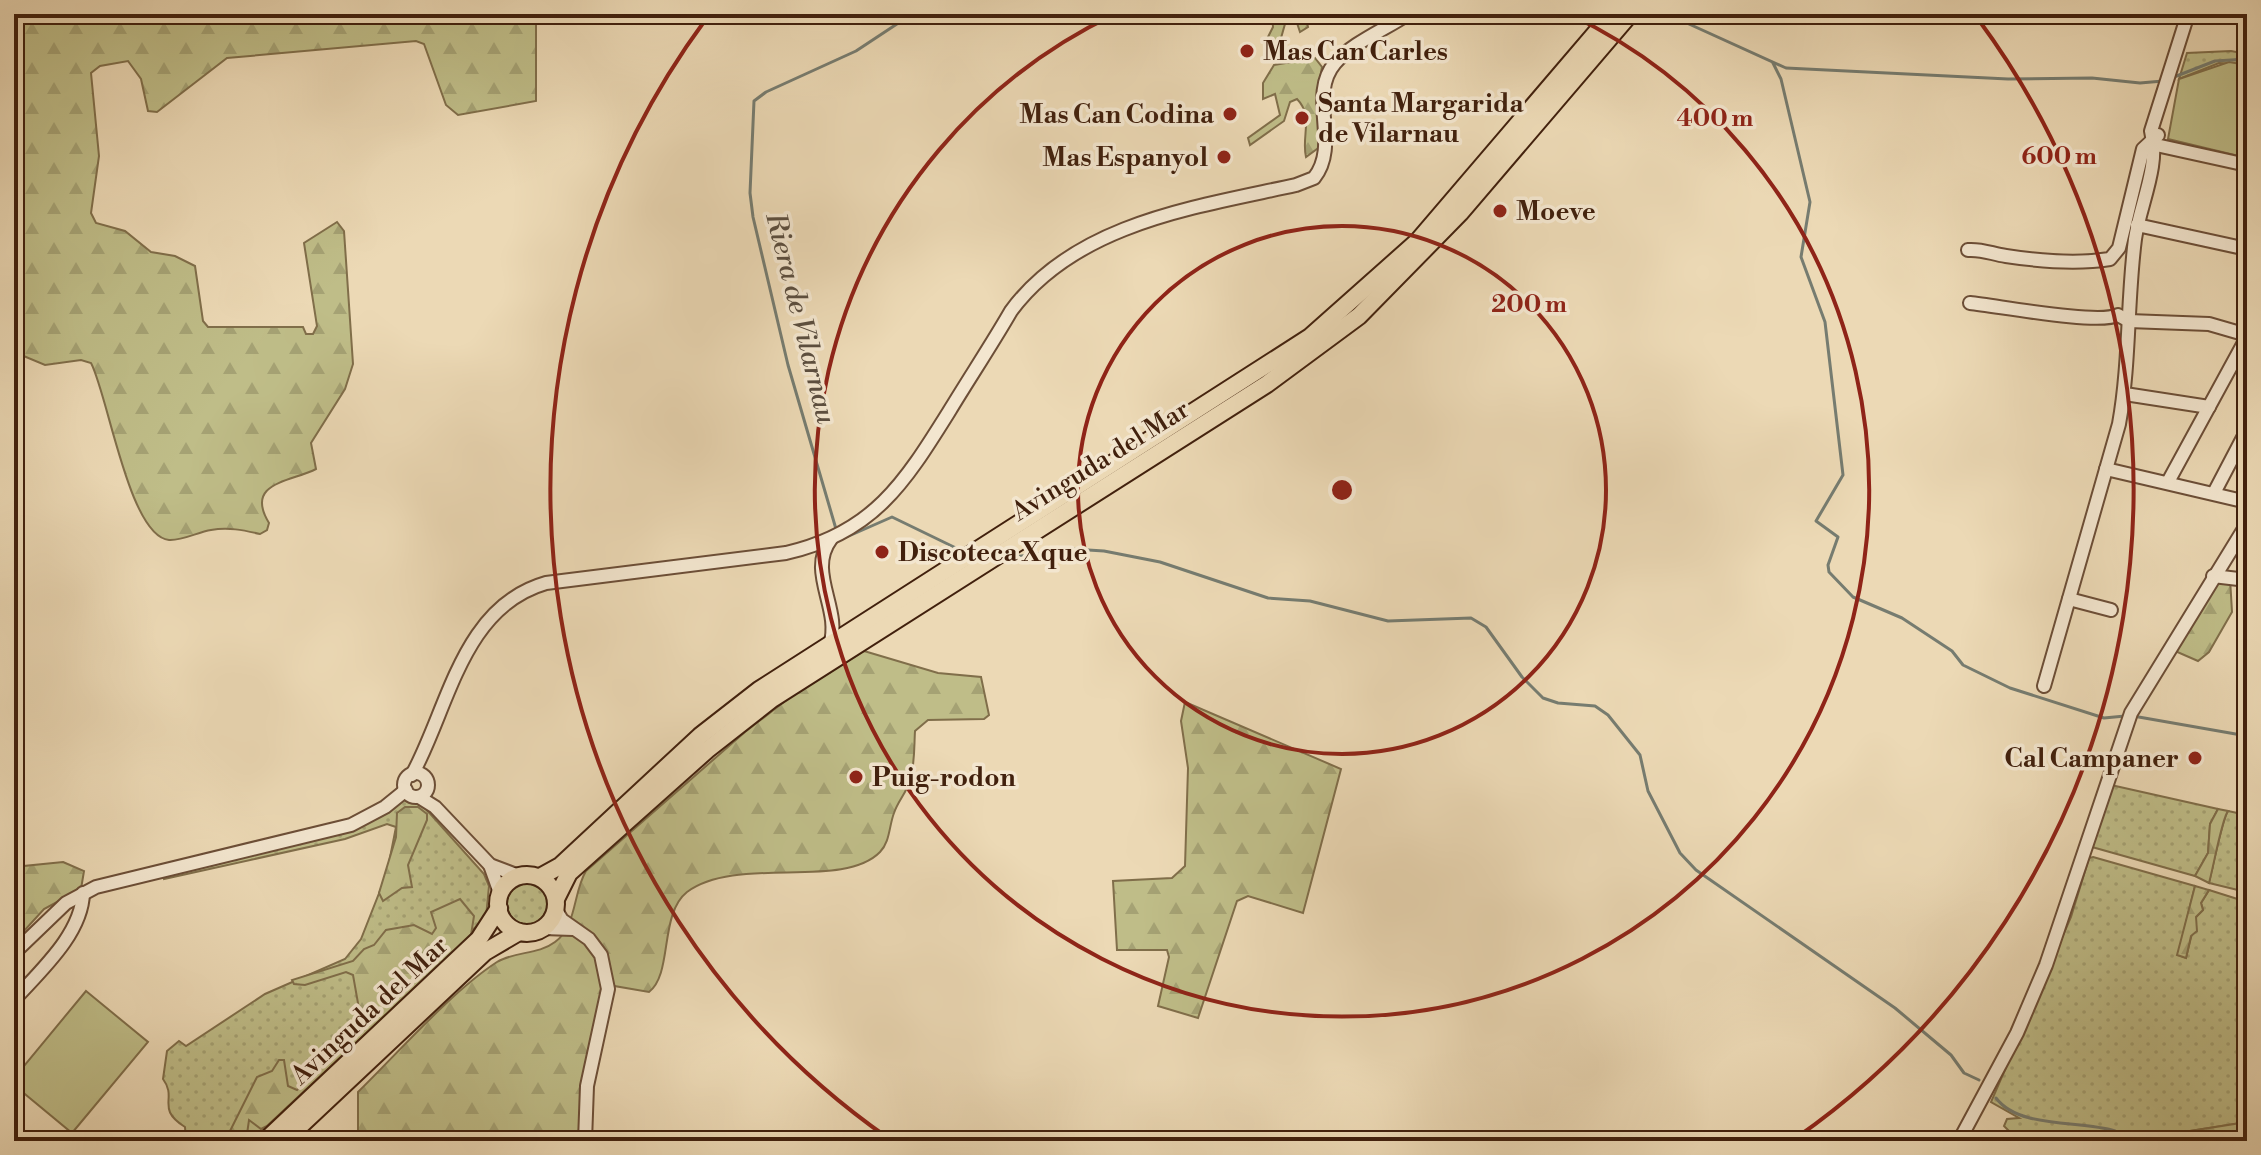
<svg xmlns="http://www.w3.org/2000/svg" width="2261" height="1155" font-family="'Libre Bodoni',serif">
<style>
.grass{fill:url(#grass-dots);stroke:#806e4a;stroke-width:2}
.forest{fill:url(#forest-firs);stroke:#806e4a;stroke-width:2}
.park{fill:#bfbd88;stroke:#806e4a;stroke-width:2}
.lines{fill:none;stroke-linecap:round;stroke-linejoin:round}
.stream{stroke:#767c70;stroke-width:3}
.minor-casing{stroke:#6c4e37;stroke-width:16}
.major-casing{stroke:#41200d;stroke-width:20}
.minor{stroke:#f3e6cf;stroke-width:12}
.major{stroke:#ecd9b5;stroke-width:16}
.ring{fill:none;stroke:#8f2418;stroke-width:4}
.poi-dot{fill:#8f2418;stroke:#f3e6cf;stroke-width:3}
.labels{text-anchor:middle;stroke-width:7;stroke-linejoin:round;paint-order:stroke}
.poi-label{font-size:26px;font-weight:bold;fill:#41200d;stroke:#f3e6cf;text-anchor:start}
.street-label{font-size:26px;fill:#41200d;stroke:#f3e6cf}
.water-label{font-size:28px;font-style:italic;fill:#5b4e3f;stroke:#f3e6cf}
.centre{fill:#8f2418;stroke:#f3e6cf;stroke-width:4}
.ring-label{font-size:24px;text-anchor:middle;font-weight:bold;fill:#8f2418;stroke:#f3e6cf;stroke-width:7;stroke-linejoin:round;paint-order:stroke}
</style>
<defs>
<pattern id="grass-dots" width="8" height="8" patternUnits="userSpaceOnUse" patternTransform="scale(2)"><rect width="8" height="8" fill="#bfbd88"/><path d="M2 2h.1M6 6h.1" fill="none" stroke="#a5a274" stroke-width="1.8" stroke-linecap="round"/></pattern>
<pattern id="forest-firs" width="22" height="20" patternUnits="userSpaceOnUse" patternTransform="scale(2)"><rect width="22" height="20" fill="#bfbd88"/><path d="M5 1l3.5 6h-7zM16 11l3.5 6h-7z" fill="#a5a274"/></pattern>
</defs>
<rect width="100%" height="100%" fill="#ecd9b5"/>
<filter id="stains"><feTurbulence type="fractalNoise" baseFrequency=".0025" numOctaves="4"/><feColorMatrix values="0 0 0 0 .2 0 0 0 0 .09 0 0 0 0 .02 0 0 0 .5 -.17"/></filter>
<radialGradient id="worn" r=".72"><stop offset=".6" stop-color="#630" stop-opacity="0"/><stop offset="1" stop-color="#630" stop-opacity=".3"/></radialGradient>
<g class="grass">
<path d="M2231 51 2247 54V65L2219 63 2179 79 2187 53Z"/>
<path d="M2111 785 2218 809 2210 824 2208 853 2195 876 2092 847Z"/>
<path d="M412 799H417L484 874 489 886 486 917 252 1141H186L185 1127C155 1108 178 1099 163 1079L167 1051 179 1041 186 1046 265 994 345 959 361 939 387 873 396 827 387 824 345 839 164 879 162 871 340 833 401 800Z"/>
<path d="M2228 811 2247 815V868L2242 891 2209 883C2212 870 2223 817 2228 811Z"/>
<path d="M2093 857 2195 886 2178 955 2186 958 2196 917 2203 910 2201 903 2209 890 2247 902V1122L2159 1136 2157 1141H2010L2009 1131 2004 1126 2007 1119 2019 1118 1991 1102 2071 917 2089 858Z"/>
<circle cx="527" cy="904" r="20"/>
</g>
<g class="forest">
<path d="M14 14H536V101L458 115 446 105 424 44 416 41 227 58 157 112 148 111 141 79 128 61 100 66 91 73 99 156 91 213 96 223 125 231 151 252 175 256 195 266 203 321 208 327H303L306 334H313L317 326 304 243 337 222 344 231 353 364 345 389 311 443 316 469C291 482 244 482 269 523L267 530 260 534C243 530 228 527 211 530 198 532 182 541 169 540 129 536 108 395 91 363L81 360 45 365 14 352Z"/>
<path d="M1272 14H1305L1308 27 1300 32 1297 23 1285 24 1277 52 1267 39 1273 27Z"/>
<path d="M1315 58 1322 67 1318 91 1321 146 1306 157C1301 137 1314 116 1297 99L1290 102 1284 121 1250 145 1248 138 1280 115 1275 94 1263 99V83L1274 65Z"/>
<path d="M2213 576 2230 578 2232 612 2209 652 2198 661 2175 651Z"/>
<path d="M864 651 938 673 981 677 989 715 984 719 928 720 915 731C914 747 915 764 910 780 907 792 898 801 894 813 889 826 890 842 880 852 843 890 737 855 687 892 659 914 673 974 649 992L614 986 594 1060 587 1141H358V1092C398 1053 452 991 497 962 515 951 538 955 555 942 577 926 573 892 586 871L745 732 789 698Z"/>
<path d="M1185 702 1341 769 1303 913 1248 896 1237 901 1198 1018 1158 1006 1169 957 1167 950H1117L1113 881 1172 878 1185 866 1188 768 1181 721Z"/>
<path d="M405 807H418L427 814V820L408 865 412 887 402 888 383 901 379 893 396 837 397 813Z"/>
<path d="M2218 809 2228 811C2222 818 2213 869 2209 883L2195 876 2208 853 2210 824Z"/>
<path d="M63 862 84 871 81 889 44 909 14 942V867Z"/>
<path d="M2195 886 2209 890 2201 903 2203 910 2196 917 2197 931 2191 936 2186 958 2177 955Z"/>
<path d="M460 899 474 916 471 935 267 1126 261 1129 249 1120 246 1141H225L257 1077 272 1071 279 1060H284L288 1086 297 1090 341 1046 342 1032 361 1020 353 975 346 972 305 985 294 984 292 980 353 961 364 949 374 945 386 930 414 925 432 934 436 928 431 912Z"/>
<path d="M2247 1122V1137L2221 1141H2157L2159 1136Z"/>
</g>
<g class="park">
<path d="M2229 62 2247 65V158L2168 139 2179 79Z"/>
<path d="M86 991 148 1042 72 1133 14 1085V1078Z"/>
</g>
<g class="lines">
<g class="stream">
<path d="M1667 14 1786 68 2008 79 2092 78 2140 83 2163 81"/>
<path d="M1773 63 1781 79 1810 202 1801 257 1825 322 1843 475 1816 521 1838 537 1828 565 1829 572 1853 597 1902 618 1952 651 1963 665 2010 688 2104 718 2125 716"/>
<path d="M2174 77 2215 61 2247 59"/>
<path d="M836 529 788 365 753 217 750 193 754 101 766 92 856 51 912 14"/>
<path d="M842 539 892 517 958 549"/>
<path d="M1008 558 1072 549 1104 551 1160 562 1268 598 1310 601 1388 621 1471 618 1486 627 1522 677 1543 698 1558 703 1595 706 1608 715 1640 755 1648 791 1680 853 1696 870 1895 1008 1951 1055 1964 1073 1979 1080"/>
<path d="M988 571 1002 562"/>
<path d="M2133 716 2247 736"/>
<path d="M1996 1098C2019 1129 2080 1120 2115 1131"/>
</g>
<defs>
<g id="minor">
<path d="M2156 145 2247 165"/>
<path d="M2137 225 2247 249"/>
<path d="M1968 250C1983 249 1992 254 2006 256 2039 261 2078 264 2110 259L2119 248 2143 149 2158 135"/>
<path d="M1970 303C1999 306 2098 325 2118 315L2129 321 2209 324 2247 335"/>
<path d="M2125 394 2209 407"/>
<path d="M2106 469 2247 502"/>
<path d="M2168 482 2247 337"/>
<path d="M2214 493 2247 430"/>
<path d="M2213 576 2247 580"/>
<path d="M2069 599 2111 610"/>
<path d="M830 645C842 609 806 572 831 539"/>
<path d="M2044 686 2119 424C2130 363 2127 301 2135 239 2140 204 2160 166 2151 131L2188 14"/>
<circle cx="416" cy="785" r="12"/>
<path d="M412 775C449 707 462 607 546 583L786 553C874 533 905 482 950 410 970 377 992 344 1011 311 1076 223 1196 207 1296 185L1314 178C1341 144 1307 96 1335 63 1352 43 1386 29 1408 14"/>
<path d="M419 797 435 807 490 865 519 876"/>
<path d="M490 865 500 893"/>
<path d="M556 910 562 920 589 939 601 955 608 989 587 1086 585 1141"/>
<path d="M543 928 573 929"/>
<path d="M14 953 66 903 96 887 351 825 385 807 406 790"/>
<path d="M14 1000C40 971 82 934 83 893"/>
<path d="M1959 1141 2017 1033 2046 965 2131 713 2247 524"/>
</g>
<g id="major">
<circle cx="527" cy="904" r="29"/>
<path d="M540 877 560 866 700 736 759 690 1310 337 1418 241 1612 14"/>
<path d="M556 899 569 873 707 750 772 699 1267 384 1359 316 1460 213 1630 14"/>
<path d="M265 1141 479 939 499 908"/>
<path d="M284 1141 485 952 519 932"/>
</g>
</defs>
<use href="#minor" class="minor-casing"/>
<use href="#major" class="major-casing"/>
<use href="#minor" class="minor"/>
<use href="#major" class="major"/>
</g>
<g class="ring">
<circle cx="1342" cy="490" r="264"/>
<path d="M1569 14A527 527 0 1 1 1115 14"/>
<path d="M888 1138A791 791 0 0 1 706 19M1978 19A791 791 0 0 1 1796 1138"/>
</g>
<g class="poi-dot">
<circle cx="1247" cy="51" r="8"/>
<circle cx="1230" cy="114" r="8"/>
<circle cx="1302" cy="118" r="8"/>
<circle cx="1224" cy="157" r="8"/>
<circle cx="1500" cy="211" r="8"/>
<circle cx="882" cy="552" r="8"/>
<circle cx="2195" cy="758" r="8"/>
<circle cx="856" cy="777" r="8"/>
</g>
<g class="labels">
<g class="poi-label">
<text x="1263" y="60">Mas Can Carles</text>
<text x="1318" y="112">Santa Margarida<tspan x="1318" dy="30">de Vilarnau</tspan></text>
<text x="1214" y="123" text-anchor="end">Mas Can Codina</text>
<text x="1208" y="166" text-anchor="end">Mas Espanyol</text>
<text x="1516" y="220">Moeve</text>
<text x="898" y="561">Discoteca Xque</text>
<text x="2179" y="767" text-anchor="end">Cal Campaner</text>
<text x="872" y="786">Puig-rodon</text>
</g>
<g class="street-label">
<text transform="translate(1100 460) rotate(-32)" y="9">Avinguda del Mar</text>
<text transform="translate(369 1010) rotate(-43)" y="9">Avinguda del Mar</text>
</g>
<g class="water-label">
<text transform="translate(802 318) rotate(76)" y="10">Riera de Vilarnau</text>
</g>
</g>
<circle cx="1342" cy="490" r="12" class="centre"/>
<g class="ring-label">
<text x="1715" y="126">400 m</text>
<text x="2059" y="164">600 m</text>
<text x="1529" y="312">200 m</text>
</g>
<rect width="2261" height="1155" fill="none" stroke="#ecd9b5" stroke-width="48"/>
<rect x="16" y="16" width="2229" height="1123" fill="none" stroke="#41200d" stroke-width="4"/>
<rect x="24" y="24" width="2213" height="1107" fill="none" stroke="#41200d" stroke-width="2"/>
<rect width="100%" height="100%" filter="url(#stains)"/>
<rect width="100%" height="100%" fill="url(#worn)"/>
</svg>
